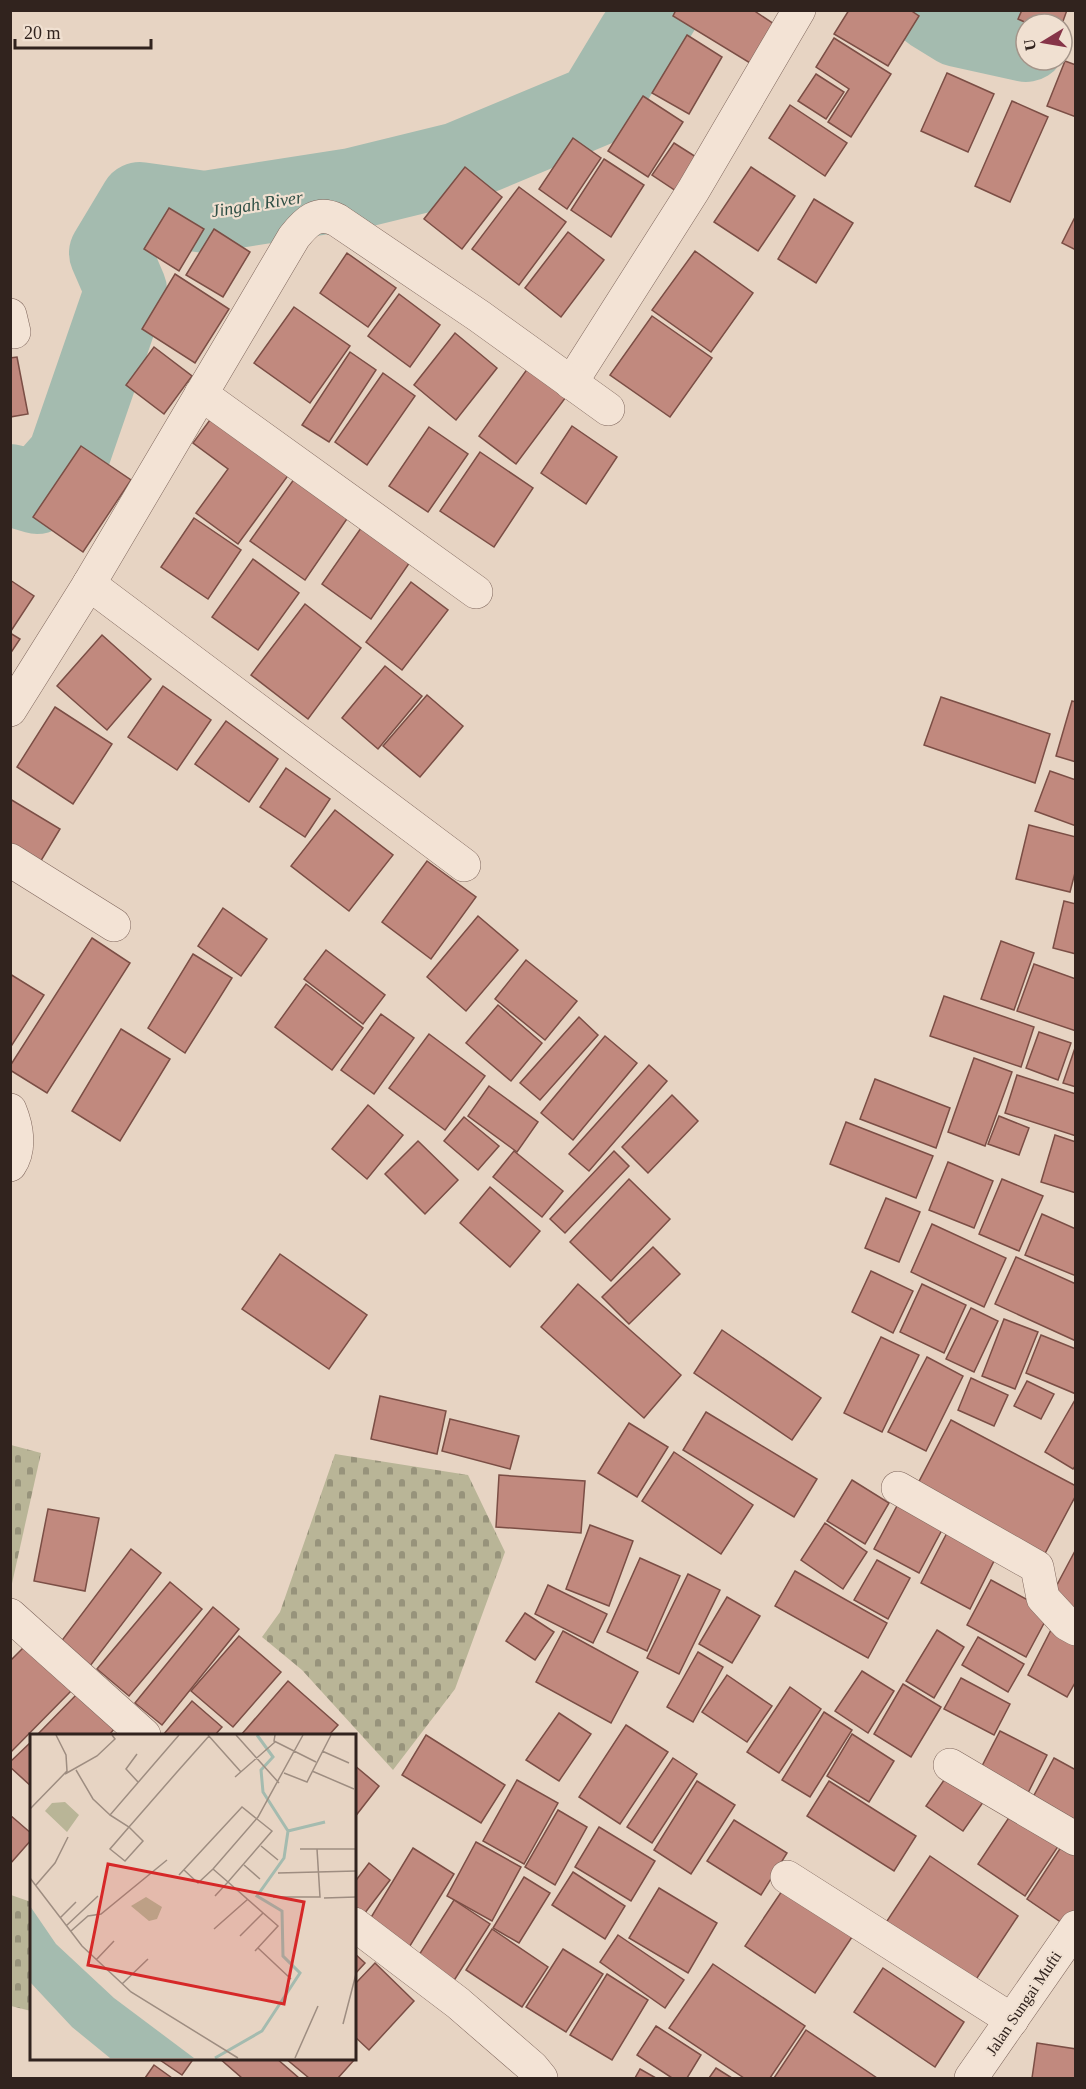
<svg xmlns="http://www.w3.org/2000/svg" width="1086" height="2089" font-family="'Times New Roman',serif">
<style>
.cemetery{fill:url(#cemetery-stones)}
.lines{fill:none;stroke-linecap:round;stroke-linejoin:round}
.river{stroke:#a4bbaf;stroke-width:82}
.building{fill:#c1897e;stroke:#7b4e45;stroke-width:1.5}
.minor-casing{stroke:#7f665c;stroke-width:34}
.tertiary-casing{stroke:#7f665c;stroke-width:34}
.minor{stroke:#f3e3d5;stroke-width:33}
.tertiary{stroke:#f3e3d5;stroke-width:33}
.labels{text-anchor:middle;stroke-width:4.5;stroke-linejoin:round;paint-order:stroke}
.street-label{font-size:16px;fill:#31231e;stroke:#f0e0d1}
.water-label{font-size:18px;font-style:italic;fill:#2f4f45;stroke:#f0e0d1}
.inset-river{fill:none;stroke:#a4bbaf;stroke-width:3}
.inset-road{fill:none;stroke:#9e8d81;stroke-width:1.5}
.view{fill:#d62828;fill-opacity:0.15;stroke:#d62828;stroke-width:3}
.inset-edge{fill:none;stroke:#31231e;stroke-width:3}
</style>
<defs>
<pattern id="cemetery-stones" width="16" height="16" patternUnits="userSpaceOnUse" patternTransform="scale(1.5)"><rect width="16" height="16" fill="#b9b597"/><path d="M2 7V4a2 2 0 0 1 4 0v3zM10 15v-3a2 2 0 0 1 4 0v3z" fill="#97937b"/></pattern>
</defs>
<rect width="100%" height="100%" fill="#e7d4c3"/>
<g class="cemetery">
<path d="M11 1445 41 1453 11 1588 10 1445Z"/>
<path d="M335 1454 468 1475 505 1552 455 1689 393 1770 302 1670 262 1637 280 1612Z"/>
<path d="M11 1895 31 1902V2011L11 2006Z"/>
</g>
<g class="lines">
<g class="river">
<path d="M932 10 958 26 1026 41"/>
<path d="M10 485 37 493 68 458 126 290 110 253 140 203 205 212 352 189 458 163 597 105 638 37 659 10"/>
</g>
</g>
<g class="building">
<path d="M676 10H753L774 24 750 63 673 16Z"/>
<path d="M849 10H910L919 16 888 66 834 34Z"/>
<path d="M1022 10H1067L1062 24H1029L1018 19Z"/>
<path d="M687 35 722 57 689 114 652 93Z"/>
<path d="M834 38 891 74 851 137 828 122 849 89 816 67Z"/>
<path d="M1065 61 1076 65V117L1047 106Z"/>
<path d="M947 73 994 94 968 152 921 131Z"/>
<path d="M816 74 844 92 826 119 798 101Z"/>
<path d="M643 96 683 122 648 177 608 151Z"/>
<path d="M1012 101 1048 117 1010 202 975 186Z"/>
<path d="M790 105 847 143 825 176 769 138Z"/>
<path d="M573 138 601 158 567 209 539 189Z"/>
<path d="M674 143 704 162 682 195 652 175Z"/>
<path d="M604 159 644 185 611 237 571 210Z"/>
<path d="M465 167 502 197 462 249 424 219Z"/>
<path d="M751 167 795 196 758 251 714 222Z"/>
<path d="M519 187 566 222 519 285 472 249Z"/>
<path d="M814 199 853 223 816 283 778 259Z"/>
<path d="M169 208 204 229 179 271 144 249Z"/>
<path d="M1076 215V250L1062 243Z"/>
<path d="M214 229 250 252 223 297 186 275Z"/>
<path d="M568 232 604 260 561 317 525 288Z"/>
<path d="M695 251 753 293 711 352 652 310Z"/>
<path d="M347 253 396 288 368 327 320 293Z"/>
<path d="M175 274 229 309 195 363 142 329Z"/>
<path d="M399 294 440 325 410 367 368 336Z"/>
<path d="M294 307 350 346 310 403 254 363Z"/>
<path d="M652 316 712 358 670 417 610 375Z"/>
<path d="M455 333 497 368 456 420 414 385Z"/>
<path d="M154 347 192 376 164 414 126 385Z"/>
<path d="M350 352 376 370 329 442 302 425Z"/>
<path d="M17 357 28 414 10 417V358Z"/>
<path d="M528 368 566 397 516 464 479 436Z"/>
<path d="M383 373 415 396 367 465 335 442Z"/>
<path d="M218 409 295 466 238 544 196 513 228 469 193 443Z"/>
<path d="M572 426 617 457 586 504 541 473Z"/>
<path d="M429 427 468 454 428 512 389 486Z"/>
<path d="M81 446 131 480 83 552 33 517Z"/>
<path d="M480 452 533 488 494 547 440 511Z"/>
<path d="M297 475 351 513 305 580 250 541Z"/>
<path d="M194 518 241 550 208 599 161 567Z"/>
<path d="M361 528 410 562 371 619 322 584Z"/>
<path d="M253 559 299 593 258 650 212 617Z"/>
<path d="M10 580 34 596 11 631H10Z"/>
<path d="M411 582 448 610 402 670 366 642Z"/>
<path d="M305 604 361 648 308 719 251 675Z"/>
<path d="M10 633 20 639 10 654Z"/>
<path d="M102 635 151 679 107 730 57 686Z"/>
<path d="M385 666 422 696 378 749 342 718Z"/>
<path d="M163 686 211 720 177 770 128 737Z"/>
<path d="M427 695 463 726 420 777 383 746Z"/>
<path d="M941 697 1050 734 1035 783 924 745Z"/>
<path d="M1072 701 1076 702V762L1056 756Z"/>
<path d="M55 707 112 744 73 804 17 767Z"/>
<path d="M226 721 278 759 249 802 195 764Z"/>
<path d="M286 768 330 799 305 837 260 807Z"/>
<path d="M1050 771 1076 780V826L1035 811Z"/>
<path d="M10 799 60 829 36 869 10 854Z"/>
<path d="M335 810 393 855 349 911 291 866Z"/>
<path d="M1029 825 1076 837V869L1070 892 1016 879Z"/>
<path d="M427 861 476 897 431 959 382 922Z"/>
<path d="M1064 901 1076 904V954L1053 948Z"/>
<path d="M223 908 267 939 241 976 198 946Z"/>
<path d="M478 916 518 950 466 1011 427 977Z"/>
<path d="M92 938 130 963 47 1093 10 1070V1066Z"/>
<path d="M1001 941 1034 953 1014 1010 981 999Z"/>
<path d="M326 950 385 995 363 1024 304 979Z"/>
<path d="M193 954 232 978 185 1053 148 1028Z"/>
<path d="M526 960 577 1001 545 1040 495 999Z"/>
<path d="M1034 964 1076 979V1031L1017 1011Z"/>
<path d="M10 974 44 995 10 1048Z"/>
<path d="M306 984 363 1028 332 1070 275 1027Z"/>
<path d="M944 996 1034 1027 1021 1067 930 1036Z"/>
<path d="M498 1005 542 1043 511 1081 466 1043Z"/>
<path d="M381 1014 414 1038 374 1094 341 1070Z"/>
<path d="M579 1017 598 1035 540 1100 520 1083Z"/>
<path d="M121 1029 170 1059 120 1141 72 1111Z"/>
<path d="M1039 1032 1071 1043 1058 1080 1026 1068Z"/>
<path d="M429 1034 485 1076 445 1130 389 1088Z"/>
<path d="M605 1036 637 1063 573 1140 541 1113Z"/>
<path d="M1076 1045V1087L1063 1083Z"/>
<path d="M974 1058 1012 1072 985 1146 948 1132Z"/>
<path d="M649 1065 667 1081 589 1171 569 1154Z"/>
<path d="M1017 1075 1076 1094V1136L1005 1113Z"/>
<path d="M875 1079 950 1108 936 1148 860 1119Z"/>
<path d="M489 1086 538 1122 517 1152 468 1116Z"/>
<path d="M672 1095 698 1121 648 1173 622 1147Z"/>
<path d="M368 1105 403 1135 367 1179 332 1149Z"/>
<path d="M999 1116 1029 1128 1019 1155 988 1144Z"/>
<path d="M464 1117 499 1146 478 1170 444 1141Z"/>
<path d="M846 1122 933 1156 916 1198 830 1164Z"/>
<path d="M1055 1135 1076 1142V1193L1041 1182Z"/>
<path d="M418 1141 458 1180 425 1214 385 1174Z"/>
<path d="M514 1151 563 1191 542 1217 493 1177Z"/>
<path d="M614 1151 629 1166 565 1233 550 1219Z"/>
<path d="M948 1162 993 1181 974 1228 929 1210Z"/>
<path d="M629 1179 670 1219 611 1281 570 1242Z"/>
<path d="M1002 1179 1043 1196 1019 1251 979 1234Z"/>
<path d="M490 1187 540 1231 510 1267 460 1223Z"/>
<path d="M886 1198 920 1212 899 1262 865 1248Z"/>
<path d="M1042 1214 1076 1229V1276L1025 1255Z"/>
<path d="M932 1224 1006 1258 984 1307 911 1272Z"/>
<path d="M653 1247 680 1274 629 1324 602 1297Z"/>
<path d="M280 1254 367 1315 329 1369 242 1309Z"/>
<path d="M1016 1257 1076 1284V1341L995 1304Z"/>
<path d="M871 1271 913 1291 893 1333 852 1312Z"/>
<path d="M578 1284 681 1375 644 1418 541 1327Z"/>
<path d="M922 1284 966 1305 944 1353 900 1332Z"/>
<path d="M971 1308 998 1321 974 1372 946 1359Z"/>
<path d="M1004 1319 1038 1332 1015 1389 982 1376Z"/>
<path d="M722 1330 821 1398 792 1440 694 1373Z"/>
<path d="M1041 1335 1076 1349V1394L1026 1373Z"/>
<path d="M881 1337 919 1355 882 1432 844 1413Z"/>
<path d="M927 1357 963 1376 926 1451 888 1432Z"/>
<path d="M971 1378 1008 1395 994 1426 958 1410Z"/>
<path d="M1027 1381 1054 1394 1041 1419 1014 1406Z"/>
<path d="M380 1396 446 1411 437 1454 371 1439Z"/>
<path d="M1075 1400 1076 1465 1073 1469 1045 1452Z"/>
<path d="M706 1412 817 1479 794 1517 683 1450Z"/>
<path d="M450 1419 519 1436 510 1469 442 1451Z"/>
<path d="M951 1420 1076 1486V1495L1041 1561 913 1493Z"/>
<path d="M629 1423 668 1447 637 1497 598 1473Z"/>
<path d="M674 1452 753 1505 721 1554 642 1501Z"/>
<path d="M499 1475 585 1481 581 1533 496 1527Z"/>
<path d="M852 1480 889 1503 865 1544 827 1521Z"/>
<path d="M898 1504 943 1528 919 1573 874 1549Z"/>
<path d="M48 1509 99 1518 85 1591 34 1581Z"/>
<path d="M825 1523 867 1552 843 1589 801 1560Z"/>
<path d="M590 1525 633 1541 609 1606 566 1589Z"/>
<path d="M949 1529 997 1555 970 1609 921 1583Z"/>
<path d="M131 1549 161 1573 90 1666 60 1643Z"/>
<path d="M1076 1549V1611L1050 1598Z"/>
<path d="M640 1558 680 1576 647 1651 607 1632Z"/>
<path d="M877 1560 910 1578 888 1619 854 1600Z"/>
<path d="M795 1571 887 1623 868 1658 775 1606Z"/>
<path d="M688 1574 720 1590 679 1674 647 1658Z"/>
<path d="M991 1580 1050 1612 1026 1657 967 1625Z"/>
<path d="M170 1582 202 1609 129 1696 97 1669Z"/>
<path d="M548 1585 607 1614 593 1643 535 1614Z"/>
<path d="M727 1597 760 1616 732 1663 699 1644Z"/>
<path d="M213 1607 239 1629 162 1725 135 1703Z"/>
<path d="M525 1613 554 1632 535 1660 506 1641Z"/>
<path d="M1052 1628 1076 1641V1681L1067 1697 1028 1675Z"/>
<path d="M937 1630 964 1647 934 1698 906 1681Z"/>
<path d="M563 1631 638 1672 611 1723 536 1682Z"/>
<path d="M239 1636 281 1672 233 1727 191 1691Z"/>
<path d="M978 1637 1024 1664 1008 1692 962 1665Z"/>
<path d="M26 1645 72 1690 10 1753V1661Z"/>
<path d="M698 1652 723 1667 693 1722 667 1707Z"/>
<path d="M862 1671 894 1691 868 1733 835 1711Z"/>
<path d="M727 1675 772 1706 747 1742 702 1712Z"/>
<path d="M961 1678 1010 1704 994 1735 944 1709Z"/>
<path d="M288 1681 338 1725 329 1735H241Z"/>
<path d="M903 1684 941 1707 911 1757 874 1734Z"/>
<path d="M790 1687 821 1709 779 1773 747 1752Z"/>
<path d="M79 1692 115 1728 109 1735H37Z"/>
<path d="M192 1701 222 1727 215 1735H163Z"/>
<path d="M824 1712 852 1730 810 1797 782 1780Z"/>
<path d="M559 1713 591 1734 559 1781 526 1760Z"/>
<path d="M626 1725 668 1752 620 1824 579 1797Z"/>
<path d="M1000 1731 1047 1755 1028 1793 981 1768Z"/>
<path d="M852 1734 894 1761 869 1802 827 1776Z"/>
<path d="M426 1735 505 1785 481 1823 402 1775Z"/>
<path d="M32 1741V1787L10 1767V1762Z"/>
<path d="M673 1758 697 1774 652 1843 627 1827Z"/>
<path d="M1054 1758 1076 1770V1823L1032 1799Z"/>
<path d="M354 1765 379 1786 354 1818Z"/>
<path d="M949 1773 986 1798 963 1831 926 1806Z"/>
<path d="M517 1780 558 1803 524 1864 483 1841Z"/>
<path d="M697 1781 735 1805 691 1874 654 1850Z"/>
<path d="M829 1781 916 1836 894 1871 807 1816Z"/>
<path d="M1016 1807 1063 1839 1025 1896 978 1864Z"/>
<path d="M558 1810 587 1827 555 1885 525 1867Z"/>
<path d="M10 1815 32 1834V1839L10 1864Z"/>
<path d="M734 1820 787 1853 761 1895 707 1861Z"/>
<path d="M599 1827 655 1861 631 1901 575 1867Z"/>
<path d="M1065 1841 1076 1848V1909L1065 1925 1027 1899Z"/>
<path d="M476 1842 521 1867 492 1921 447 1896Z"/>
<path d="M413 1848 454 1874 405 1954 364 1929Z"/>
<path d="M930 1856 1018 1916 971 1987 883 1927Z"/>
<path d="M369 1863 390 1880 358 1922 354 1919V1883Z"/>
<path d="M573 1872 625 1906 605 1939 552 1905Z"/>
<path d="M524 1877 550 1893 519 1943 493 1928Z"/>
<path d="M788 1882 858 1928 815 1993 745 1946Z"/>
<path d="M659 1888 717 1923 688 1973 629 1938Z"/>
<path d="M454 1900 490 1924 448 1990 412 1966Z"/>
<path d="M492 1929 548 1967 522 2007 466 1970Z"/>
<path d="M618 1935 684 1980 665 2008 600 1962Z"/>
<path d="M563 1949 603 1974 566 2032 526 2007Z"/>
<path d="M354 1953 365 1963 354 1975Z"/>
<path d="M375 1963 414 2001 369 2050 354 2036V1985Z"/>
<path d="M713 1964 805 2026 770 2078H744L669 2028Z"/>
<path d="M883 1968 964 2022 935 2067 854 2012Z"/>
<path d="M607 1974 648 2000 612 2060 570 2035Z"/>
<path d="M656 2026 701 2055 687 2078H672L637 2055Z"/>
<path d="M806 2030 877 2078H774Z"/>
<path d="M1037 2043 1076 2049V2078H1032Z"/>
<path d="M157 2058H194L182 2075Z"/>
<path d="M219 2058H276L299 2078H242Z"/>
<path d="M285 2058H353L355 2059 338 2078H309Z"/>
<path d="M154 2065 172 2078H145Z"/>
<path d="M716 2068 732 2078H709Z"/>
<path d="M640 2069 656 2078H635Z"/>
</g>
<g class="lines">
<defs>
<g id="minor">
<path d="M10 315 14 332"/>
<path d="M571 383 693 191 799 10"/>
<path d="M201 394 476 592"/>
<path d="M89 584 464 865"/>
<path d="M10 710 89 584 294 237C306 222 317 210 337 220L479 316 608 409"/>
<path d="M10 860 114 925"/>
<path d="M10 1110C17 1127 21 1149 10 1165"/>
<path d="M898 1488 1037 1567 1043 1598 1067 1624 1076 1629"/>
<path d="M10 1615 144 1735"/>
<path d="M950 1765 1076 1839"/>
<path d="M787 1877 1012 2020"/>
<path d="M354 1924 458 2003 532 2067 541 2078"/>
</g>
<path id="tertiary" d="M971 2078 1076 1927"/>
</defs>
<use href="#minor" class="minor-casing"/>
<use href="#tertiary" class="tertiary-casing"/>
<use href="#minor" class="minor"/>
<use href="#tertiary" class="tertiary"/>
</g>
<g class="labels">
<g class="street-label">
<text transform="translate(1023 2003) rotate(-56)" y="6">Jalan Sungai Mufti</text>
</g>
<g class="water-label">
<text transform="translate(257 204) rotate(-9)" y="6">Jingah River</text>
</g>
</g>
<g transform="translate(30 1734)">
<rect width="326" height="326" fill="#e7d4c3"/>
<path d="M35 68 49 81 37 98 15 77 22 69ZM116 163 132 173 127 185 119 187 101 172Z" fill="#b9b597"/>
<path d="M0 172 26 210 84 264 164 324H80L42 293 0 248Z" fill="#a4bbaf"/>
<path class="inset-river" d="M258 97 295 88M185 324 232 297 270 239 253 222 252 177 227 162 254 124 258 97 233 58 231 36 243 23 227 1"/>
<path class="inset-road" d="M149 1 80 81 99 93 113 107 95 127 80 115 99 93 147 38 179 2M178 1 211 38M206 1 249 49M245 1 244 7 286 28M292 17 319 29M107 20 96 35 108 48M46 36 63 65 80 81M282 37 324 55M254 39 277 48 301 1M35 40 67 22 85 5 82 1M205 43 245 8M0 75 37 37 36 21 26 1M231 112 248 126M270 115H326M214 131 230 145M154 136 168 149 183 135 228 83 273 1M248 139 326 137M149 141 212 73 242 97 198 148 183 135M0 144 52 212 101 258 208 324M6 151 25 129 38 103M185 162 198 148 248 192 225 217M243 163H290L287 115M294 164 326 163M30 184 46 168M36 192 68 162M184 195 218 165M41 197 58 182 71 180 137 126M210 202 233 179M228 214 261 245M66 226 84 207M92 250 118 225M313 290 326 240M265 324 288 272"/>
<path class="view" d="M78 130 274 168 254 270 58 231Z"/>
<rect width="326" height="326" class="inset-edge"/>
</g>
<rect width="1086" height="2089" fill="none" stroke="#31231e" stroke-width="24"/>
<g transform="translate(1044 42) rotate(259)"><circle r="28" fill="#f0e0d1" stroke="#a49489" stroke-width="1.5"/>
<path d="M0-4.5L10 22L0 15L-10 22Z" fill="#863448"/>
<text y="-9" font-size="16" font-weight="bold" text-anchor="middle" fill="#31231e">U</text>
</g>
<path d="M15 39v9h136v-9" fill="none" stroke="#31231e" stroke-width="3"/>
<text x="24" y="39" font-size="18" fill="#31231e" stroke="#f0e0d1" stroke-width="4.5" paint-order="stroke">20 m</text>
</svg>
